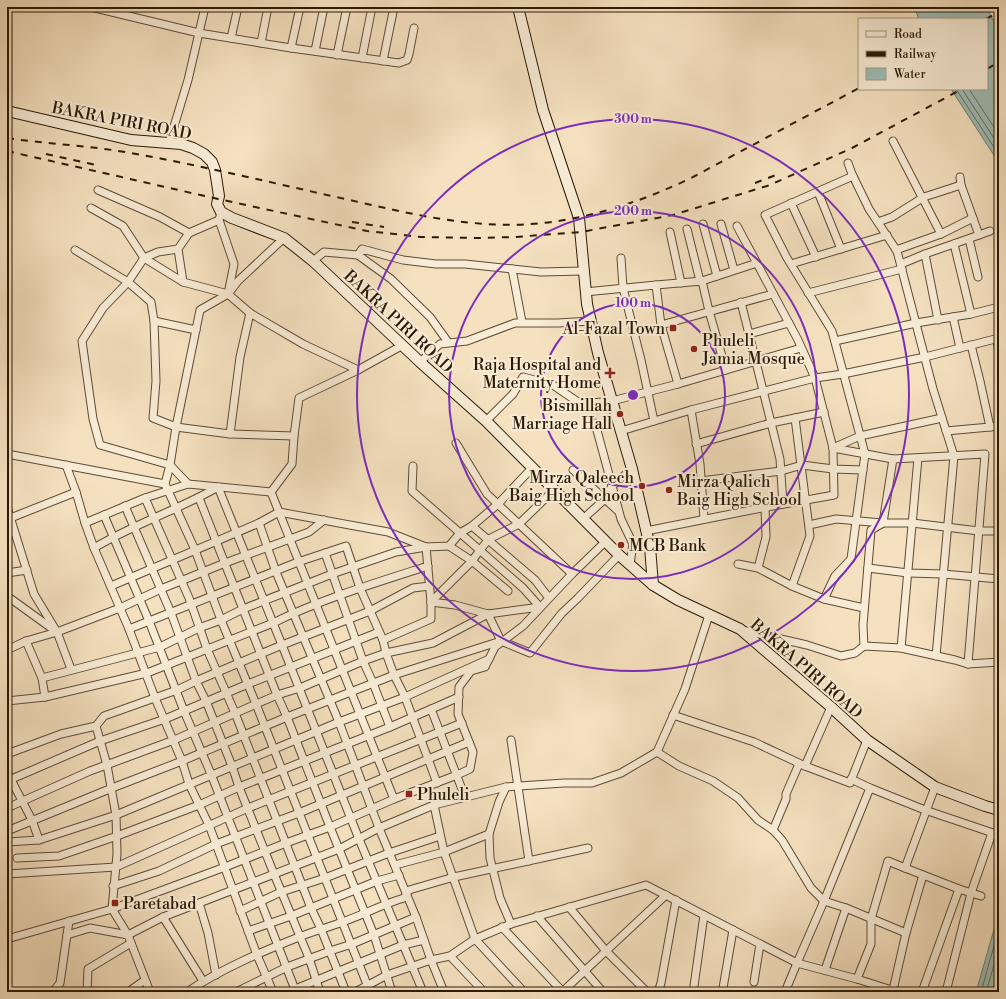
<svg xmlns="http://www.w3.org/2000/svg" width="1006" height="999" font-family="'Libre Bodoni',serif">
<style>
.water{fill:#9dbdb6;stroke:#6f7c6f}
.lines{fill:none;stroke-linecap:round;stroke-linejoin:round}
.shore{stroke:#646c5e;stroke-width:1}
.street-casing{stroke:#5e4c34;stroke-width:9}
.secondary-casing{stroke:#2b1a05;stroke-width:12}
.street{stroke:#f8ecd6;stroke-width:7}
.secondary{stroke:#f8ecd6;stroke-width:10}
.rail{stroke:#2b1a05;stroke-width:2;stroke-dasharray:7 7;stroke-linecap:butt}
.ring{fill:none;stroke:#7b2cbf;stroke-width:2}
.poi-dot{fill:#8f2418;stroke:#f8ecd6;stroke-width:1.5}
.labels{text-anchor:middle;stroke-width:4;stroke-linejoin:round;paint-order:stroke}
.street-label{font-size:16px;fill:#2b1a05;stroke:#f8ecd6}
.poi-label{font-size:16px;fill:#2b1a05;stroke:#f8ecd6;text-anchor:start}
.centre{fill:#7b2cbf;stroke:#f8ecd6;stroke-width:2}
.ring-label{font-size:12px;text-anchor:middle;font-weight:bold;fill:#7b2cbf;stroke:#f8ecd6;stroke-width:4;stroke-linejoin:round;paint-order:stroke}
</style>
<rect width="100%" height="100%" fill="#f5e1c0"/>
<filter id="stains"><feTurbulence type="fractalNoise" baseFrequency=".005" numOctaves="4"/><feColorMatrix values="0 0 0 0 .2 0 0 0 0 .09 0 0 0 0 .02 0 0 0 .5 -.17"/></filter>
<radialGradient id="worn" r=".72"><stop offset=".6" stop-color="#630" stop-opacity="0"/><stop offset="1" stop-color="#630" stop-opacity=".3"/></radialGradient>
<g class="water">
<path d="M914 7H986L999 31V163L951 89H987V19H919Z"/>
<path d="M999 912V992H976Z"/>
</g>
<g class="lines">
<g class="shore">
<path d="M956 89 999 155"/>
<path d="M962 89 999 146"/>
<path d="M969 89 999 135"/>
<path d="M981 992 999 928"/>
<path d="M986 992 999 948"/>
</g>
<defs>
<g id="street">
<path d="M91 7 199 33 291 48 399 63 407 60 409 54 414 28"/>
<path d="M231 38 238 7"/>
<path d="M261 43 268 7"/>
<path d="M291 48 300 7"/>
<path d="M315 51 324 7"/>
<path d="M337 55 347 7"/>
<path d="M362 58 372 7"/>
<path d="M383 61 394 7"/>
<path d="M893 141 941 234"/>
<path d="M169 143 188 80 205 7"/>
<path d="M848 163 852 174 869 209 897 251 933 389 954 456 936 656"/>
<path d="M960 177 961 185 979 235"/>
<path d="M98 190 160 217 189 233"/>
<path d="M818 192 841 249"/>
<path d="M791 203 816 257"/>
<path d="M91 208 123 226 144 258 183 282"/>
<path d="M221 212 219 220 234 264 228 294 250 313 303 344 358 370 403 345"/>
<path d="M878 222 892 217 924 197 961 185"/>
<path d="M703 224 717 276"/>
<path d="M721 224 734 270"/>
<path d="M687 229 700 281"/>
<path d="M670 232 681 283"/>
<path d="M284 238 238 281 228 294 200 310 176 427 170 465 165 484 195 550 221 620 256 704 370 992"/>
<path d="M969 239 978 277"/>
<path d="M954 244 971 314"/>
<path d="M178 249 183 282 228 294"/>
<path d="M75 250 128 282 103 308 82 341 93 419 100 445 170 465 188 484"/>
<path d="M896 250 941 234 973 218"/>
<path d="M925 254 979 235 990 231"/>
<path d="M358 255 391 279 430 317 448 342"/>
<path d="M621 258 623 288 641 360 654 421"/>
<path d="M313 261 324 252 358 255 362 249 403 260 436 264H465L541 272 583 271"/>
<path d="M791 264 887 235"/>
<path d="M901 264 925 254 938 320"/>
<path d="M512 269 522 322"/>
<path d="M702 281 757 263"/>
<path d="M656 285 702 281 709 311 726 370"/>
<path d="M585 292 656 285 661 325 773 294"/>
<path d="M808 293 902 269"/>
<path d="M741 302 780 459 783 504"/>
<path d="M953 317 960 348"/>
<path d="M154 321 151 302 128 282 144 258 158 252 178 249 189 233 219 220"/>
<path d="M661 325 678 384 801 348"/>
<path d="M196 330 154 321 156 381 153 418 176 427 230 434 240 357 250 313"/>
<path d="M749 334 789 323"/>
<path d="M997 339 999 354"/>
<path d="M835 341 916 323 971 314 999 307"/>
<path d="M420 362 440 344 467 341 515 323H558L591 321"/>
<path d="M691 410 815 378 843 374 925 357 999 338"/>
<path d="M486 421 513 394 523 377 553 385 581 404 612 401 678 384"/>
<path d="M595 423 621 519 633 544 630 564"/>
<path d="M990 427 999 426"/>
<path d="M621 431 691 410 700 464 704 519"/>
<path d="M946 431 990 427 980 381 971 345"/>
<path d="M230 434 294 436"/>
<path d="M456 443 487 494 572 574"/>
<path d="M696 444 771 423 824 412"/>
<path d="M833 448 860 436 942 418"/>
<path d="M833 448 893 459"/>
<path d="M7 454 165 484"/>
<path d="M66 465 76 492 85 523 94 548 129 629 155 698 182 761 189 784 209 825 257 955 273 992"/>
<path d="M413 466 412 491 523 588 540 607"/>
<path d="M573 470 618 511"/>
<path d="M701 481 781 471 802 465 833 469 863 470"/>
<path d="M271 492 394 799"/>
<path d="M199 498 277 695 287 717 330 827 374 935 392 992"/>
<path d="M125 506 171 613 196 681 206 701 232 766 239 787 274 874 309 958 320 992"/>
<path d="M7 507 34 594 57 632 71 669"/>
<path d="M104 515 149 621 184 711 211 774 296 992"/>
<path d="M584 518 605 499 612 486 632 469"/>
<path d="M8 519 76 492"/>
<path d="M85 523 145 498"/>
<path d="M259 523 276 572 339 722 379 828 416 917 431 960 444 992"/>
<path d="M809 525 836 519 883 523H912L979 531H999"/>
<path d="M472 526 535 580 549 598"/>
<path d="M646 531 751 510 834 495 833 448 815 378 798 340 737 226"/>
<path d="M449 546 472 561 508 591"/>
<path d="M94 548C134 524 178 510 218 487L282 645 359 839 423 992"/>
<path d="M325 553 363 661 373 683 390 727"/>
<path d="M738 564 758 568 792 586 824 599 864 608"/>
<path d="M758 568 766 537 765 507"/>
<path d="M868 568 908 573 943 574 999 579"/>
<path d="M7 573 27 570"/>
<path d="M111 586 259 523 279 512 388 532 426 547"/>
<path d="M792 586 810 536 795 418"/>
<path d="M7 596 54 630"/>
<path d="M824 599 835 576 851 559 865 454 832 331 787 258 765 215 853 176"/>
<path d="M431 602 472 561 480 550 489 539 519 524 554 490"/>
<path d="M431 602 455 605 488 614 501 641"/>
<path d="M709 615 685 689 657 752 679 766 713 781 738 798 758 820 773 830 782 840 811 888 824 901 870 788 925 810 999 835"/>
<path d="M129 629 298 562 346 546 360 588 383 640 386 653 394 675 405 697 437 783"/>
<path d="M742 630 807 645 841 656 855 653 864 646 901 648 955 660 968 664 999 662"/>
<path d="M383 640 431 619V602L426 547 449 546 460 533 472 526 498 504 532 468"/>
<path d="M26 641 42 678"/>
<path d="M864 646 863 625 871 530 883 523 893 459 985 454 968 664"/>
<path d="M901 648 918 458"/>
<path d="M7 650 26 641 57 632 120 608 161 589 225 563 309 532 324 520"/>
<path d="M45 697 42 678 160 647 199 628 221 620 243 609 332 574 396 552 426 547"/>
<path d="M7 701 45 697 147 673 273 623C322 599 375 583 428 566"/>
<path d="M431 709 465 797"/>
<path d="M673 715 754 742 805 766 850 783 867 740"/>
<path d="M96 726 107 765 116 815 117 854 112 909 128 935 150 992"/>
<path d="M511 740 529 861"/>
<path d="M7 754 61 734 96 726 104 716 177 690 196 681 282 645 370 611 413 588 430 586"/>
<path d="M805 766 831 707"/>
<path d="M7 772 32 820 39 840"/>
<path d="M851 779 870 788"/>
<path d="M7 781 100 741 165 719 248 684 379 632"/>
<path d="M506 787 499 802 489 834 490 858 500 898 511 924 646 885 797 963 824 901 846 908 906 933"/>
<path d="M434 805 444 852 475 939 524 992"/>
<path d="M7 808 90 771 174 740 277 695 300 688 363 661 386 653 433 643 488 614 540 607"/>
<path d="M773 830 786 799V794L799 764"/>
<path d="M7 831 112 788 182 761 287 717 394 675 501 641 530 653 562 613 578 598 619 555"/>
<path d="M7 842 39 840 116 815 339 722 405 697 489 659"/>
<path d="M17 858 59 856 117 836 199 805 239 787 390 727 459 697"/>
<path d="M395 865 444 852 489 834"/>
<path d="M905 868 959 889"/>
<path d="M7 874 116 867 248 808 462 723"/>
<path d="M113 886 159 871 216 844 299 813 469 742"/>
<path d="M199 903 208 933 216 975"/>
<path d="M569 907 606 951 647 992"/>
<path d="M240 911 281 892 325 878 389 853 440 836"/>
<path d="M537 916 603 992"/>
<path d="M163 917 203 981"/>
<path d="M502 927 563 992"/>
<path d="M248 931 291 916 377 881 399 875"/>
<path d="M67 935 90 928 128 935 163 917 339 849 379 828 434 805 506 787 564 783H592L621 773 657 752"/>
<path d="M7 939 112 909 225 867 286 843 330 827 394 799 457 775 470 769 473 752 458 714 459 687 471 671 485 667 495 647 523 626 572 574 606 541"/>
<path d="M450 956 484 992"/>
<path d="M825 970 846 908"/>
<path d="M754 982 760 944"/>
<path d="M694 986 704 915"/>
<path d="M723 988 733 930"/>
<path d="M893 990 906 933 923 875"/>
<path d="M53 992 60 983 69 921"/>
<path d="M87 992 88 969 131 943"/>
<path d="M128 992 145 980"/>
<path d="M187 992C221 969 261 952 299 937 314 931 330 927 345 921 365 914 383 904 404 898L409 890 454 877 588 848"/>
<path d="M236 992 287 967 330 951 352 944 416 917"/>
<path d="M288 992 403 945 424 940"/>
<path d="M346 992 321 929 311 908 235 713 207 649 189 598 145 498 188 484 271 492 292 464 294 436 299 398 358 370"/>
<path d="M355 992 387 975 431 960 450 956 475 939 511 924"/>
<path d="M562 992 666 895"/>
<path d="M658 992 661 983 676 900"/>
<path d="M785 992 797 963 857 979"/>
<path d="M898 992 857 979 871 944V919L888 861 905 868 935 787"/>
<path d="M922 992 959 889 981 896"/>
<path d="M946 992 971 893 992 833"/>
</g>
<g id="secondary">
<path d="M518 7 543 110 579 218 587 304 598 353 632 469 650 547 653 585"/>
<path d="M7 111 131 140 181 144 193 148 204 154 212 162 215 170 219 196 217 204 221 212 232 218 284 238 313 261 420 362 486 421 619 555 653 585 678 600 740 629 831 707 867 740 935 787 985 806 999 810"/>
</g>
</defs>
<use href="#street" class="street-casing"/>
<use href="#secondary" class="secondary-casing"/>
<use href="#street" class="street"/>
<use href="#secondary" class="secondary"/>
<g class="rail">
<path d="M986 19 999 12"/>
<path d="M987 69 999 62"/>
<path d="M7 138C34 142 61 144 88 147 118 150 148 156 178 162 237 174 295 188 354 201 420 216 483 231 552 222 601 215 648 199 693 177L859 88"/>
<path d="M7 151 218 199 367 231 421 237 479 238 515 237 581 232 673 215 770 185 852 148 962 89"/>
<path d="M46 154 96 165"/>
<path d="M755 183 781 173"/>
<path d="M352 222 384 227"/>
</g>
</g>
<g class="ring">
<circle cx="633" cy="395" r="92"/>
<circle cx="633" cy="395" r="184"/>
<circle cx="633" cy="395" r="276"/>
</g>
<g class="poi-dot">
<rect x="669" y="324" width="8" height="8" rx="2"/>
<circle cx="694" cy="349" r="4"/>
<path d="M608 367h4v4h4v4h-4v4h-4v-4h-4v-4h4z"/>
<circle cx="620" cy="414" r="4"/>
<circle cx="642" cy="486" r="4"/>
<circle cx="669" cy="490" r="4"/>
<circle cx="621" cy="545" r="4"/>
<rect x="405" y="790" width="8" height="8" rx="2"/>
<rect x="111" y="899" width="8" height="8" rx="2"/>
</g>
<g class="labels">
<g class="street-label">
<text transform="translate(122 120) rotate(11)" y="6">BAKRA PIRI ROAD</text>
<text transform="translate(399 321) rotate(43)" y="6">BAKRA PIRI ROAD</text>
<text transform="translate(807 668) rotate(41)" y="6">BAKRA PIRI ROAD</text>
</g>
<g class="poi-label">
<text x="665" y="334" text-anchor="end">Al-Fazal Town</text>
<text x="702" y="346">Phuleli<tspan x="702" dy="18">Jamia Mosque</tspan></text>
<text x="601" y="370" text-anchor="end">Raja Hospital and<tspan x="601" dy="18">Maternity Home</tspan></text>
<text x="612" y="411" text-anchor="end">Bismillah<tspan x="612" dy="18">Marriage Hall</tspan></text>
<text x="634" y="483" text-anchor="end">Mirza Qaleech<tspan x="634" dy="18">Baig High School</tspan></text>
<text x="677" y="487">Mirza Qalich<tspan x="677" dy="18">Baig High School</tspan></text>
<text x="629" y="551">MCB Bank</text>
<text x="417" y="800">Phuleli</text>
<text x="123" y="909">Paretabad</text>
</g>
</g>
<circle cx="633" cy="395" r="6" class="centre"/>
<g class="ring-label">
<text x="633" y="123">300 m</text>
<text x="633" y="215">200 m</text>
<text x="633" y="307">100 m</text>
</g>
<rect width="1006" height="999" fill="none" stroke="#f5e1c0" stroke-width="24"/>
<rect x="8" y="8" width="990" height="983" fill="none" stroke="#2b1a05" stroke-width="2"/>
<rect x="12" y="12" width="982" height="975" fill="none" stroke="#2b1a05"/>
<rect x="858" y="18" width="130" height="72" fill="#f8ecd6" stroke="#a69882"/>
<rect x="866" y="31" width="20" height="6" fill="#f8ecd6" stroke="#a69882"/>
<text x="894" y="38" font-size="12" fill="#2b1a05">Road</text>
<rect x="866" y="51" width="20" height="6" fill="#2b1a05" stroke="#a69882"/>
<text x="894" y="58" font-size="12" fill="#2b1a05">Railway</text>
<rect x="866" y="68" width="20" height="12" fill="#9dbdb6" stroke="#a69882"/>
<text x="894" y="78" font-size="12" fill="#2b1a05">Water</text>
<rect width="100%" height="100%" filter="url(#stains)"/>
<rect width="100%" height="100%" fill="url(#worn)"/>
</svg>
